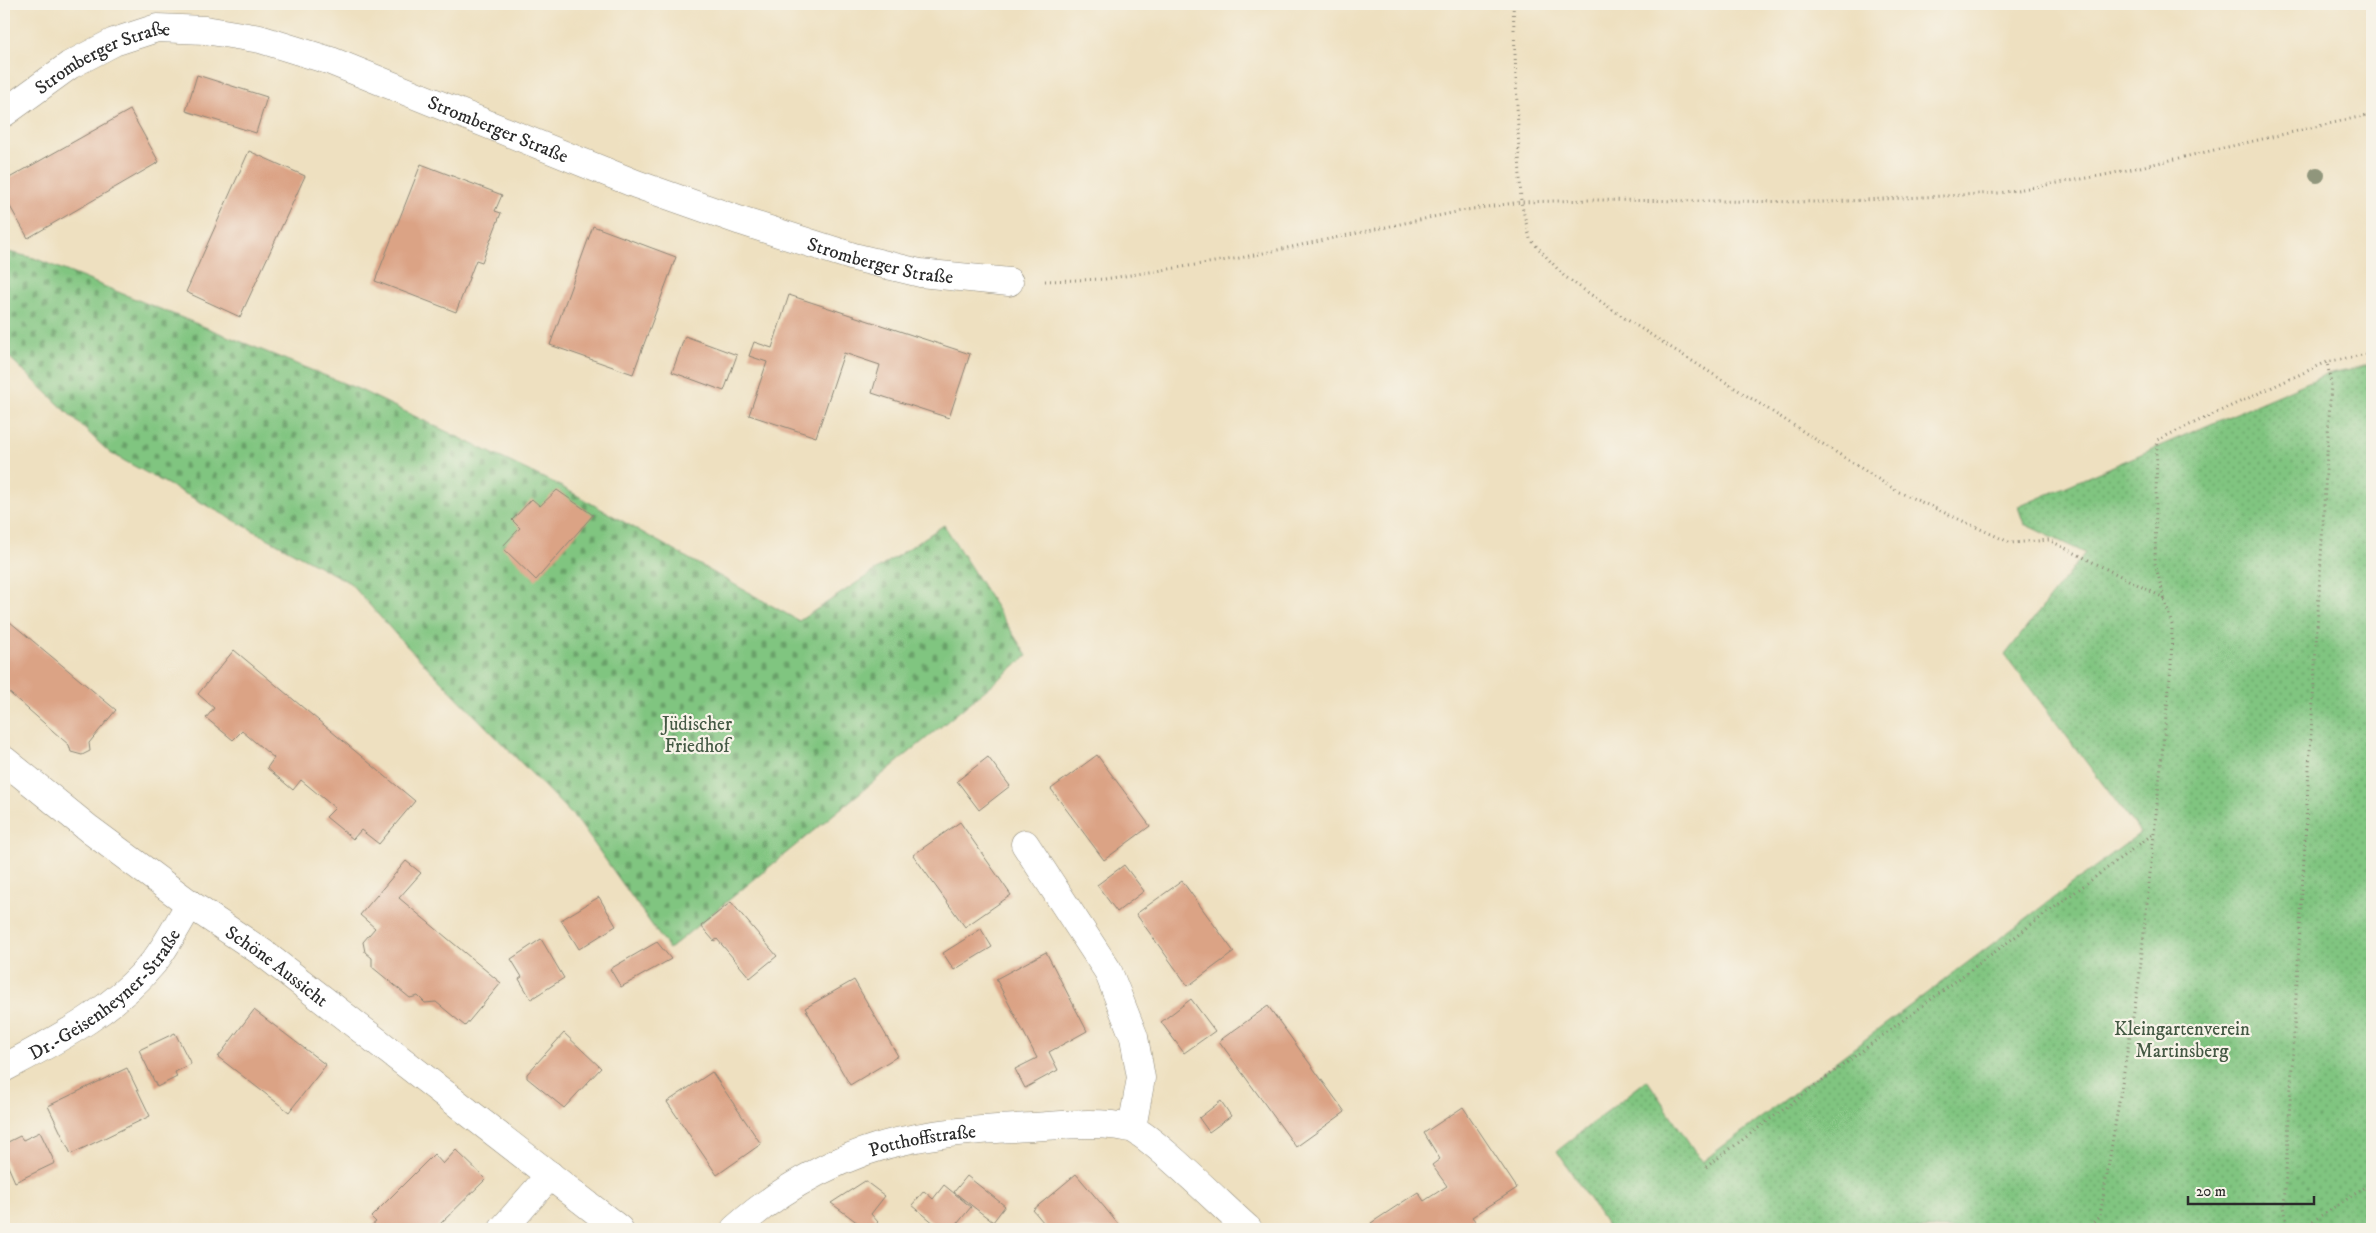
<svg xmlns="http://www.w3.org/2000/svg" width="2376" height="1233" font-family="'IM FELL DW Pica',serif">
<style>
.cemetery{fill:url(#cemetery-stones);stroke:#567856}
.park{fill:url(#park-dots);stroke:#567856}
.building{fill:#dba385}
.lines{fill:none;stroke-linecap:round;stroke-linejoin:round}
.street-casing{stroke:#8c8676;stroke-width:29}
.path{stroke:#8c8676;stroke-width:3;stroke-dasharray:1 4;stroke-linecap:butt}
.street{stroke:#fff;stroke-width:28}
.tree{fill:#90967c}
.labels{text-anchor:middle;stroke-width:4.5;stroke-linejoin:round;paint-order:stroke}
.street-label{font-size:19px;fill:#2b2b2b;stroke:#f7f3e8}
.park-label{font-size:19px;fill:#445944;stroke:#f7f3e8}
</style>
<defs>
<pattern id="cemetery-stones" width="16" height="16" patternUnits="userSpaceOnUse" patternTransform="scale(1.25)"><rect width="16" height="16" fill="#80c580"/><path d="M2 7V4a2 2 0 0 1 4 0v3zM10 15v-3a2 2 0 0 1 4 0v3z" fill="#69a069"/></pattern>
<pattern id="park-dots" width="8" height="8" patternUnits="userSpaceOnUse" patternTransform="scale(1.25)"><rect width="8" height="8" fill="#80c580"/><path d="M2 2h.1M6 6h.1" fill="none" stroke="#69a069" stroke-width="1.8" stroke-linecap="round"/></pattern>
</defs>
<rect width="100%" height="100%" fill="#f7f3e8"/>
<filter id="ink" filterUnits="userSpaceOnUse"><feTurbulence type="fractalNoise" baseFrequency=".02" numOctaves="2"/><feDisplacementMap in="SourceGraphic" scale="10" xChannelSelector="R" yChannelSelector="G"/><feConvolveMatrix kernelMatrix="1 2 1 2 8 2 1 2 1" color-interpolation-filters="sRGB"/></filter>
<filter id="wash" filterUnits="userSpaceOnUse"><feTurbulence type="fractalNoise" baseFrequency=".0096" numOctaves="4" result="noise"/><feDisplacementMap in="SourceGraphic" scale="20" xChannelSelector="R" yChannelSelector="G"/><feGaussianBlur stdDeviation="1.12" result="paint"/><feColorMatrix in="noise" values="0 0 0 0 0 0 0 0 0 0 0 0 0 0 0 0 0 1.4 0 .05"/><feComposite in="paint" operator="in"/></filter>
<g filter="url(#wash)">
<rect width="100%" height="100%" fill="#eee0c0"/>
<path class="cemetery" d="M4 251 34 258 358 389 562 487 799 621 944 525 1027 656 669 949 578 821 399 638 350 583 110 453 4 352Z"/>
<path class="park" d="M2372 364V1229H1609L1557 1151 1647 1080 1702 1162 2140 833 2005 655 2085 553 2024 524 2018 507 2327 374Z"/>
<g id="blocks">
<g class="building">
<path d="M197 75 267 97 256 133 186 111Z"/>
<path d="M130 110 159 162 28 238 4 196V181Z"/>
<path d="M249 151 305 176 240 317 186 292Z"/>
<path d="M421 164 502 195 495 211 501 213 482 262 476 260 456 312 375 281Z"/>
<path d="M593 226 676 257 633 374 550 345Z"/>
<path d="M789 295 970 354 949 418 872 393 880 365 844 353 816 437 749 415 767 362 749 356 754 342 772 348Z"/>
<path d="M685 336 737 355 724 391 672 372Z"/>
<path d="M557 490 593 515 536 580 502 547 520 528 512 520 532 499 540 506Z"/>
<path d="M4 617 116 710 89 743 90 751 82 755 71 752 69 745 4 688Z"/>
<path d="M234 650 415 801 379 844 361 830 353 839 326 817 335 808 301 780 293 790 267 768 274 758 242 731 233 740 206 718 214 708 198 694Z"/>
<path d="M1097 755 1150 826 1104 860 1051 789Z"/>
<path d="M988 757 1010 786 979 810 957 781Z"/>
<path d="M960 822 1011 895 965 927 913 855Z"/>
<path d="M406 861 421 873 399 898 501 983 465 1026 436 1002 425 1003 418 996 410 998 372 967V958L365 952 363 942 375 928 360 915Z"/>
<path d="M1124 865 1144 891 1117 912 1097 885Z"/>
<path d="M1182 881 1234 952 1188 986 1136 914Z"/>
<path d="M599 897 616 926 579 949 561 920Z"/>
<path d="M731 902 777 956 750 978 717 939 714 941 701 926Z"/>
<path d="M981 929 992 947 954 970 943 953Z"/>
<path d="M541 939 564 978 531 999 519 979 522 977 511 959Z"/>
<path d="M657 942 671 959 621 987 610 969Z"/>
<path d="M1046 952 1087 1031 1049 1052 1058 1070 1025 1088 1015 1069 1037 1058 996 979Z"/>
<path d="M854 980 898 1056 850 1085 805 1008Z"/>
<path d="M1191 999 1215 1031 1184 1053 1161 1022Z"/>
<path d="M1268 1006 1345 1112 1296 1147 1219 1041Z"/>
<path d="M254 1010 326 1065 289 1112 218 1057Z"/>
<path d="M175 1033 191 1064 175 1072 177 1077 157 1087 139 1050Z"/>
<path d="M564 1033 601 1068 564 1108 527 1078V1074Z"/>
<path d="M127 1068 150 1116 71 1154 48 1106Z"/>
<path d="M712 1072 761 1144 717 1175 667 1102Z"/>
<path d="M1221 1101 1231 1116 1209 1132 1199 1118Z"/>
<path d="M1463 1107 1517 1188 1472 1217 1476 1222 1464 1229H1374L1371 1223 1418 1192 1424 1201 1447 1186 1432 1165 1440 1159 1424 1133Z"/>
<path d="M40 1132 55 1163 15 1182 4 1157V1144L20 1136 23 1140Z"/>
<path d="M456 1150 486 1179 435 1229H367L376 1222 371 1217 434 1154 443 1164Z"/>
<path d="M1076 1174 1105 1208 1122 1229H1049L1033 1210Z"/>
<path d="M967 1176 1005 1206 993 1222 954 1192Z"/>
<path d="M865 1181 885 1196 871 1214 878 1222 872 1229H866L831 1203Z"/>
<path d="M944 1185 971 1207 953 1229H941L912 1205 924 1191 933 1199Z"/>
</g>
</g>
</g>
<g filter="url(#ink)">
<use href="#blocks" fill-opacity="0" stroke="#8c8676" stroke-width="1"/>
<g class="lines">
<defs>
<g id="street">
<path id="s1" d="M4 113 70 65 114 42 157 28 205 30 260 39 331 61 636 184 741 221 854 257 920 273 1009 282"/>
<path id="s2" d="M4 760 89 829 190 904 263 953 619 1229"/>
<path d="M1025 844 1108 971 1134 1037 1141 1078 1132 1128"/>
<path id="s3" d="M4 1068C58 1039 113 1011 153 963 167 946 178 923 190 904"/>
<path d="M503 1229 550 1175"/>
<path id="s4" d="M735 1229C783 1186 847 1151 911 1139 951 1131 991 1129 1032 1127 1063 1125 1100 1121 1130 1128 1149 1133 1228 1212 1248 1229"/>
</g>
</defs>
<use href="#street" class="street-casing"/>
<g class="path">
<path d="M1513 4 1521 202 1530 239 1564 276 1626 319 1897 491 2011 543 2049 540 2164 598 2155 563 2157 440 2327 362 2372 353"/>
<path d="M1045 281 1105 279 1240 258 1466 210 1521 202 1591 200 1827 202 1999 193 2105 175 2372 114"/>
<path d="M1706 1167 2153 834"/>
<path d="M2086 1229 2100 1216 2139 981 2171 667 2172 625 2164 598"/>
<path d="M2288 1229 2284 1207 2331 383 2327 362"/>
<path d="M2300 1229 2372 1183"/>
</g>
<use href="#street" class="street"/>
</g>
<circle class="tree" cx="2317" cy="175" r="8"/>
</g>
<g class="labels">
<g class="street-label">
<text dy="7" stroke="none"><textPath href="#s1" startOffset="115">Stromberger Straße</textPath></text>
<text dy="7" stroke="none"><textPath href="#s1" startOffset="535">Stromberger Straße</textPath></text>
<text dy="7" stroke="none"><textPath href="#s1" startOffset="940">Stromberger Straße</textPath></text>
<text dy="7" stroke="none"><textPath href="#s2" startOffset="342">Schöne Aussicht</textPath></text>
<text dy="7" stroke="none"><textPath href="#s3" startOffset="126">Dr.-Geisenheyner-Straße</textPath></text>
<text dy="7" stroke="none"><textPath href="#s4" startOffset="211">Potthoffstraße</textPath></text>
</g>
<g class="park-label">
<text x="697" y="730">Jüdischer<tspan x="697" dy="22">Friedhof</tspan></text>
<text x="2182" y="1035">Kleingartenverein<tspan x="2182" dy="22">Martinsberg</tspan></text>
</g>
</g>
<rect width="2376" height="1233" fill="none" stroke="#f7f3e8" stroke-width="20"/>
<path d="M2188 1196v8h126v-8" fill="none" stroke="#2b2b2b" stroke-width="2.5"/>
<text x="2196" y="1196" font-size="15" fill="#2b2b2b" stroke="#f7f3e8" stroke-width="4" paint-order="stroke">20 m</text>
</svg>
